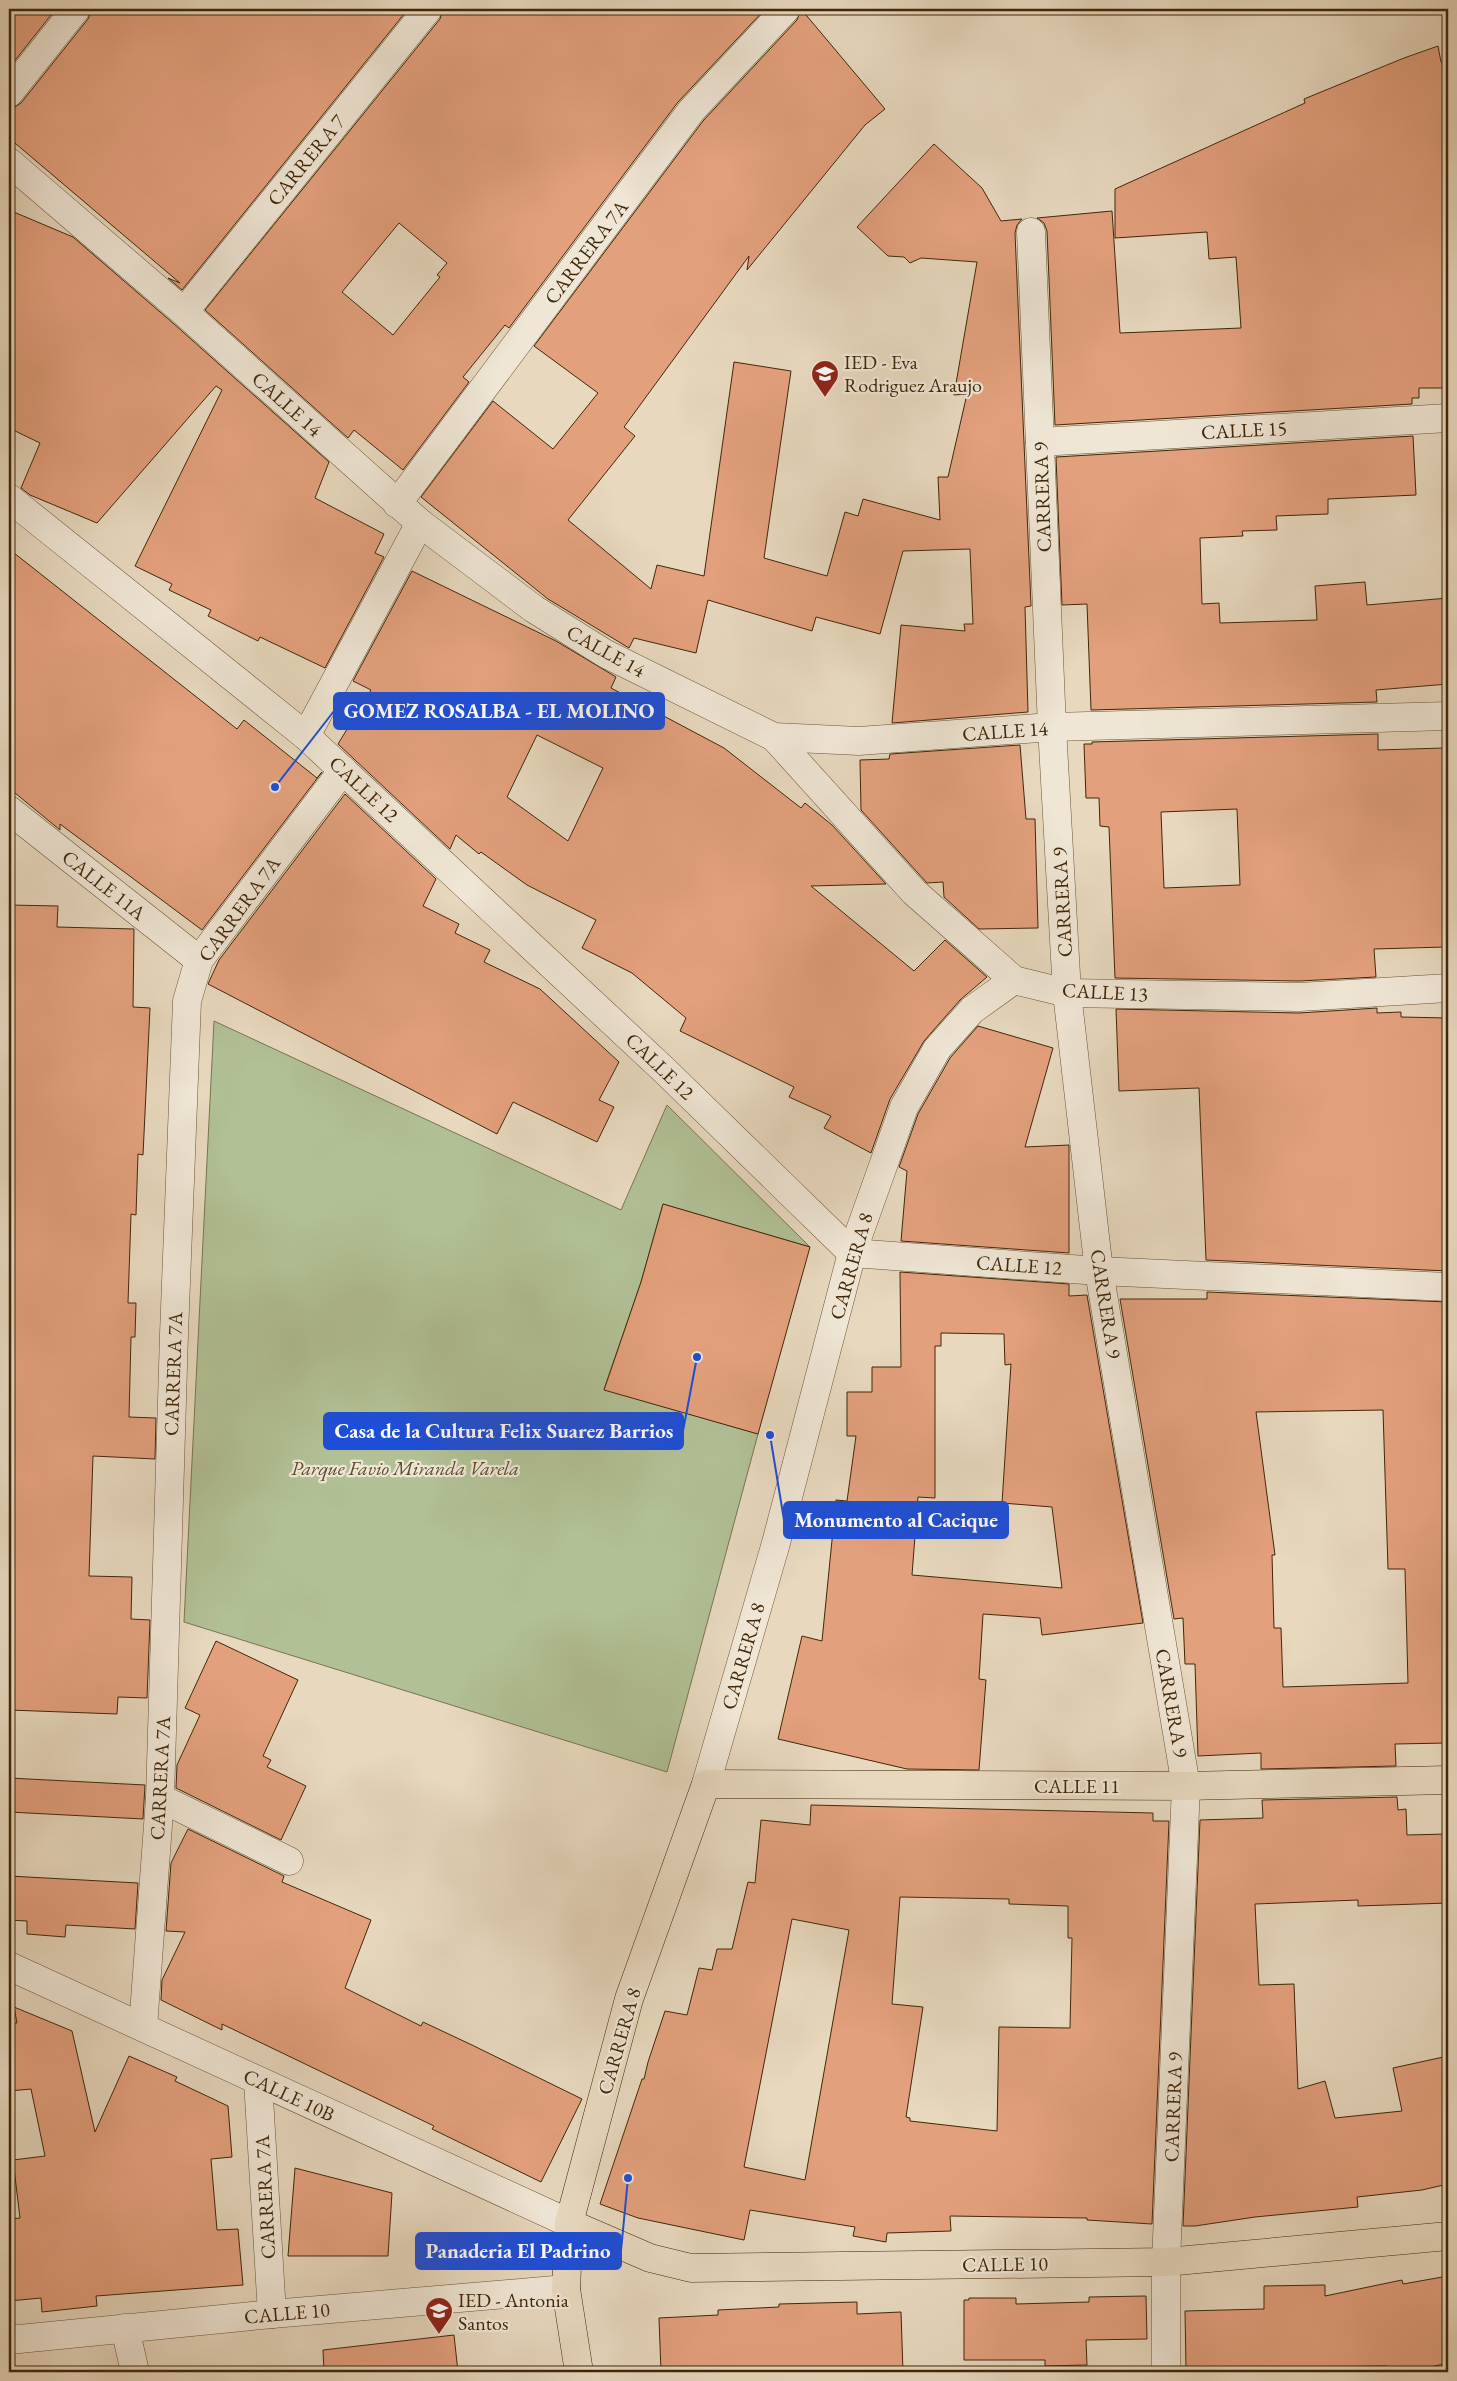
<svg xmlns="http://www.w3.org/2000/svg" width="1457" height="2381" font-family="'EB Garamond',serif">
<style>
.green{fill:#b1c095;stroke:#78744e}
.building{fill:#e3a07d;stroke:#402708;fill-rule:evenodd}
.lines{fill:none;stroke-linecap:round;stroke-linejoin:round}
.minor-casing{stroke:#6a5336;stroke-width:29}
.major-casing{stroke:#402708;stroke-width:29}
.minor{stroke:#efe6d5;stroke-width:28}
.major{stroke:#e7d8be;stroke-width:28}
.labels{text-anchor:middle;stroke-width:4.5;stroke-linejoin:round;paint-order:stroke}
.street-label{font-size:20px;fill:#402708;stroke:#efe6d5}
.poi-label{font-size:20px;fill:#402708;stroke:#efe6d5;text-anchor:start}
.park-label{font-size:20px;font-style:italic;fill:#5c4d2b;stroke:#efe6d5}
.leader{fill:none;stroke:#1d4ed8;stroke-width:2}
.callout-dot{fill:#1d4ed8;stroke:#efe6d5;stroke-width:2}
.callout{fill:#1d4ed8;stroke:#1d4ed8;stroke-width:2}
.callout-label{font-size:21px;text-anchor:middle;font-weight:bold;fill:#fff}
</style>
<rect width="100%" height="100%" fill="#e7d8be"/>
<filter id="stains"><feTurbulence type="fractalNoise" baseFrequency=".004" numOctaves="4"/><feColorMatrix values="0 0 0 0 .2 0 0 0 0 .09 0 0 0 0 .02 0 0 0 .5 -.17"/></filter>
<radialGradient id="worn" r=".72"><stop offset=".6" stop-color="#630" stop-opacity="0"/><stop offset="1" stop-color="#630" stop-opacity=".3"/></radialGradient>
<path class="green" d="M214 1021 621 1210 667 1105 810 1247 663 1204 641 1282 604 1389 758 1434 667 1772 184 1622Z"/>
<g class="building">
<path d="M9 9H45L51 15 9 68Z"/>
<path d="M92 9H408L182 290 168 278 180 283 9 138V108L15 107 21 103 88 19Z"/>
<path d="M443 9H765L678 102 509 328 505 325 463 377 469 382 403 470 354 430 348 438 205 310 440 19ZM399 223 447 263 437 275 440 277 393 335 342 292Z"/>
<path d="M801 9 885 109 865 125 747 270 749 256 624 427 635 436 568 520 651 589 657 565 704 576 734 362 791 371 764 558 827 576 845 512 858 516 863 499 940 520 938 477H948L967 394 954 395 977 262 921 258 910 263 904 257 888 256 857 227 934 144 982 188 1001 221 1022 219 1017 225 1015 233 1031 606 1025 607 1028 712 892 723 901 625 965 631 964 624H973L970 549 903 551 880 634 816 617 812 631 708 600 696 653 634 638 629 648 548 599 421 497 493 401 553 449 598 393 534 346 703 121 797 20Z"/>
<path d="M1438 46 1441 62 1448 61V388H1419V398H1412V404L1055 425 1047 231 1044 223 1037 218 1112 211 1120 333 1241 328 1236 257 1209 259 1207 232 1115 238V189L1305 103 1304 99 1404 58Z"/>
<path d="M9 210 73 237 174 324 329 462 315 498 384 534 375 553 384 557 325 668 260 637 258 641 208 616 211 610 169 590 172 584 135 566 222 390 216 386 97 523 30 495 21 488 40 443 9 428Z"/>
<path d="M1413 436 1416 495 1328 499V514L1276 516 1277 530 1242 531 1243 536 1200 538 1202 604 1219 603 1220 623 1317 620 1315 586 1365 582 1367 605 1448 598V684L1376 690 1377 702 1091 710 1087 604 1062 605 1056 457Z"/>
<path d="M9 549 237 729 244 720 317 778 322 772 202 930 60 824V830L9 788Z"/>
<path d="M412 571 556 641 616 677 611 688 724 748 801 808 805 803 832 825 886 884 811 886 914 971 945 940 987 977 960 1000 924 1041 890 1099 871 1153 824 1128 831 1116 789 1097 794 1087 680 1031 686 1018 632 973 582 948 596 920 527 885 481 852 479 854 456 835 450 849 338 744 371 690 353 681ZM537 735 603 768 568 841 507 797Z"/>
<path d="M1378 734V750L1443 748 1445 785H1448V900H1444L1446 947 1374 949 1376 977 1299 981 1115 978 1109 827 1100 826 1099 798H1086L1084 744H1092V742ZM1237 809 1240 885 1164 888 1161 812Z"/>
<path d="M1020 745 1026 819H1035L1038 928 979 929 944 897 943 882 927 883 861 810 860 760 889 759 890 754Z"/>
<path d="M345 794 436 879 423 906 459 924 455 933 490 950 484 962 540 989 619 1062 599 1100 614 1107 597 1142 513 1102 497 1134 208 984 219 960Z"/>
<path d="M9 905 58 906 57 927 134 929 133 1007 150 1008 143 1155 138 1154 136 1215 131 1214 128 1303H136L135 1337H131L129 1417 156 1418 155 1459 93 1456 89 1576 132 1577 131 1619 150 1620 147 1698 118 1697 117 1714 9 1710Z"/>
<path d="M1377 1008V1013L1401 1012V1017L1448 1018V1271L1206 1260 1199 1088 1119 1091 1116 1009 1299 1013Z"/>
<path d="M978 1026 1053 1048 1025 1147 1069 1145V1253L901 1241 907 1171 899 1167 918 1114 950 1058Z"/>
<path d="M663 1204 810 1247 758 1434 604 1390 641 1282Z"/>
<path d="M900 1272 1069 1284V1296L1087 1295 1143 1623 1042 1635 1040 1618 983 1614 979 1679 986 1680 979 1770 907 1769 778 1739 802 1636 822 1641 836 1500 847 1501 856 1436H847V1392H872V1367H901ZM941 1333 1004 1334 1005 1365 1011 1364 1002 1503 1052 1507 1062 1588 912 1575 918 1497 935 1498V1346H941Z"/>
<path d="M1207 1292 1448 1302V1743L1395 1744 1396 1766 1261 1769V1753L1198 1756 1195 1664H1185L1183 1618 1174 1619 1120 1299H1207ZM1383 1410 1388 1569H1405L1408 1683 1283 1687 1281 1628H1274L1272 1555H1275L1256 1412Z"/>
<path d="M216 1641 298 1680 263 1756 271 1760 267 1767 306 1786 281 1840 176 1788 177 1765 200 1715 185 1708Z"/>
<path d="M9 1778 145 1785 143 1819 9 1812Z"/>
<path d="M1397 1797 1398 1810 1406 1809 1407 1835 1448 1834V1903L1358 1906V1900L1255 1904 1259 1985 1294 1984 1298 2089 1325 2081 1335 2118 1402 2111 1393 2068 1448 2056V2184L1422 2190 1357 2197 1358 2207 1255 2217 1195 2226H1183L1200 1820 1263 1818 1262 1800Z"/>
<path d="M811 1805 1153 1813V1821H1169L1152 2224 1087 2220V2218L950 2216 951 2231 887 2233 886 2242 853 2236 855 2227 750 2210 744 2240 638 2218 600 2204 642 2079H644L648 2062 665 2011 687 2015 699 1968 712 1970 717 1949H732L748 1882 755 1883 761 1820 810 1825ZM900 1897 1009 1899V1904L1068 1906V1938H1072L1070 2028 999 2027 997 2131 910 2121V2118L906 2117 923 2007 892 2004ZM792 1919 849 1930 805 2180 744 2167Z"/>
<path d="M188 1829 284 1876 282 1882 371 1920 345 1988 421 2026 423 2022 472 2045 582 2099 541 2182 432 2129 434 2126 222 2024V2030L161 2000 162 1980 185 1932 166 1931 171 1863Z"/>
<path d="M9 1876 138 1883 135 1929 66 1925 65 1937 27 1934V1921L9 1920Z"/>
<path d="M14 2007 72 2031 95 2132 129 2056 177 2077 175 2081 228 2106 232 2157 211 2159 217 2230 238 2229 243 2285 96 2296 97 2306 42 2312 41 2298 9 2301V2219L20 2218 13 2160 45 2156 31 2089 9 2091V2024L17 2023Z"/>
<path d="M295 2168 392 2193 388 2256H288Z"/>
<path d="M1448 2276V2363L1421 2369V2372H1387V2366L1186 2369 1185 2311 1264 2309V2286L1325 2285V2296L1402 2280 1403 2284Z"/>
<path d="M1146 2296 1147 2339 1086 2340 1087 2365 1045 2366V2360H964V2300H969V2298H1016V2304L1089 2302V2297Z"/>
<path d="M857 2302V2314L901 2312 903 2372H661L659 2318 718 2315V2310L779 2307V2304Z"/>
<path d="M454 2335 458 2372H324L323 2350Z"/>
</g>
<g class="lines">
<defs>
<g id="minor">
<path d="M9 93 76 9"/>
<path d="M9 162 184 312 420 523 534 609 606 654 774 737 859 741 1052 727 1448 716"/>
<path d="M1031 232 1052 727 1067 993 1099 1271 1186 1786 1166 2262V2372"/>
<path d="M184 312 428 9"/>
<path d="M1040 442 1448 418"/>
<path d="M9 498 306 736 663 1069 852 1253 1099 1271 1448 1287"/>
<path d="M397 504 691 111 786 9"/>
<path d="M306 736 420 523"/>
<path d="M774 737 914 892 1014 980 1067 993 1299 997 1448 988"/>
<path d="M9 810 199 960"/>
<path d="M706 1784 776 1543 852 1253 904 1107 937 1049 972 1010 1014 980"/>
<path d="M160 1798 289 1861"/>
<path d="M9 1966 569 2223"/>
<path d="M143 2027 160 1798 174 1334 187 1001 199 960 343 770"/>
<path d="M258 2081 272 2314"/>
<path d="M125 2328 135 2372"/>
<path d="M9 2340 272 2314 566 2289"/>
</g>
<g id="major">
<path d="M569 2223 650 2258 691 2268 1166 2262 1448 2236"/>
<path d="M579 2372 566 2289 569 2223 629 1999 706 1784 1186 1786 1448 1780"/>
</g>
</defs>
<use href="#minor" class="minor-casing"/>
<use href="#major" class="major-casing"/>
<use href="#minor" class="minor"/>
<use href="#major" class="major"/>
</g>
<defs>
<symbol id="school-pin" viewBox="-11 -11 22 30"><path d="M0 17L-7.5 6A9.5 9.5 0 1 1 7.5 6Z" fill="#8f2418" stroke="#efe6d5"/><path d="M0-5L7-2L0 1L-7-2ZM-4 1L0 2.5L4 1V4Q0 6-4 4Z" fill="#fff"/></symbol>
</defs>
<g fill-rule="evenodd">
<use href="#school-pin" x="809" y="358" width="32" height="43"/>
<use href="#school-pin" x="423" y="2295" width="32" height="43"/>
</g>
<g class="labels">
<g class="street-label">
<text transform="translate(306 160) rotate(-51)" y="7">CARRERA 7</text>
<text transform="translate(586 252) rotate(-53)" y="7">CARRERA 7A</text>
<text transform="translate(287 404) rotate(42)" y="7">CALLE 14</text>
<text transform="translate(1244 430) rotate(-3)" y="7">CALLE 15</text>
<text transform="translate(1042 497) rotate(-92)" y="7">CARRERA 9</text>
<text transform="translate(606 651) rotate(29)" y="7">CALLE 14</text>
<text transform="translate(1005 731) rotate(-4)" y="7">CALLE 14</text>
<text transform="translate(364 789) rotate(43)" y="7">CALLE 12</text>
<text transform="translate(104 885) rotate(38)" y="7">CALLE 11A</text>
<text transform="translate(1062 902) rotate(-93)" y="7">CARRERA 9</text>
<text transform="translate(239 909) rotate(-54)" y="7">CARRERA 7A</text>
<text transform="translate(1105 992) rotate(3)" y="7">CALLE 13</text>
<text transform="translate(660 1066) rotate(44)" y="7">CALLE 12</text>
<text transform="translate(1019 1265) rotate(4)" y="7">CALLE 12</text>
<text transform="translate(851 1266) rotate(-74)" y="7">CARRERA 8</text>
<text transform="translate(1106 1304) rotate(81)" y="7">CARRERA 9</text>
<text transform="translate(173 1374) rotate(-88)" y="7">CARRERA 7A</text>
<text transform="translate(743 1656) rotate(-74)" y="7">CARRERA 8</text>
<text transform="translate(1172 1703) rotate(80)" y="7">CARRERA 9</text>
<text transform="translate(160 1778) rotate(-87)" y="7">CARRERA 7A</text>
<text x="1077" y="1793">CALLE 11</text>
<text transform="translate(619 2041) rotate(-74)" y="7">CARRERA 8</text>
<text transform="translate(289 2095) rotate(25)" y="7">CALLE 10B</text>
<text transform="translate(1173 2107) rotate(-88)" y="7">CARRERA 9</text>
<text transform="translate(265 2197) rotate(-93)" y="7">CARRERA 7A</text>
<text transform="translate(1005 2264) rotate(-1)" y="7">CALLE 10</text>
<text transform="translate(287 2313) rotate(-5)" y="7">CALLE 10</text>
</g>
<g class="poi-label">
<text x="844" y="369">IED - Eva<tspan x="844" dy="23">Rodriguez Araujo</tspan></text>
<text x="458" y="2307">IED - Antonia<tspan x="458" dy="23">Santos</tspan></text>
</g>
<g class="park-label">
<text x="405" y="1475">Parque Favio Miranda Varela</text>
</g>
</g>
<path class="leader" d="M275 787L334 711M697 1357L683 1431M770 1435L784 1520M628 2178L621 2251"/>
<g class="callout-dot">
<circle cx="275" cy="787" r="5"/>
<circle cx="697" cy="1357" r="5"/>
<circle cx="770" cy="1435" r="5"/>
<circle cx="628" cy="2178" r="5"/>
</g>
<g class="callout">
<rect x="334" y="693" width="330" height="36" rx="5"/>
<rect x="324" y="1413" width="359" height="36" rx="5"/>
<rect x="784" y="1502" width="224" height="36" rx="5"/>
<rect x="416" y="2233" width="205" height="36" rx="5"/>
</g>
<g class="callout-label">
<text x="499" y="718">GOMEZ ROSALBA - EL MOLINO</text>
<text x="504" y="1438">Casa de la Cultura Felix Suarez Barrios</text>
<text x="896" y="1527">Monumento al Cacique</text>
<text x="518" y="2258">Panaderia El Padrino</text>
</g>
<rect width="1457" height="2381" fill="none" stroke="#e7d8be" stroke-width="30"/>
<rect x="10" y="10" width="1437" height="2361" fill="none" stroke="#402708" stroke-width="2.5"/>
<rect x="15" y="15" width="1427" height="2351" fill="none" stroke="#402708"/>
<rect width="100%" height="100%" filter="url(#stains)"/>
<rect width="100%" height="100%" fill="url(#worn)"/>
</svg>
